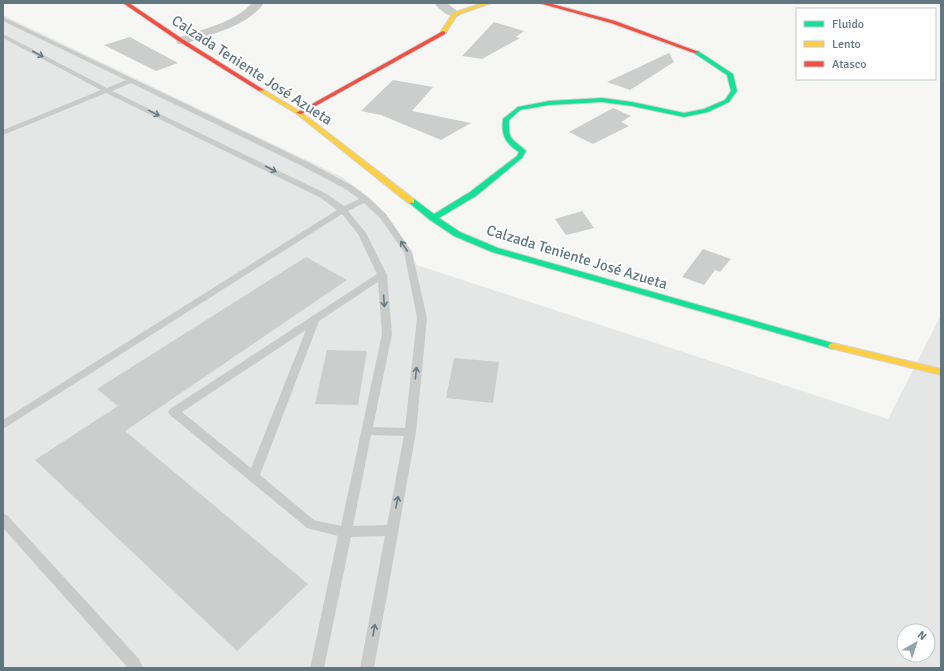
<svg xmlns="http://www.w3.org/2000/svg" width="944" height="671" font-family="Signika,sans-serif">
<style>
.built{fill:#e5e7e6;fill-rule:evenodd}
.building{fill:#cccece}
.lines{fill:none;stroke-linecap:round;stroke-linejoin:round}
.fast-casing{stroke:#d2d3d3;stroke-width:2}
.slow-casing{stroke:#d2d3d3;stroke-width:2}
.jam-casing{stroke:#d2d3d3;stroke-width:2}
.lane{fill:#c9cbcb;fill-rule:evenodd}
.street{fill:#c9cbcb;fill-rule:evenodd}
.fast{fill:#16e098;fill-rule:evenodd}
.slow{fill:#ffcf43;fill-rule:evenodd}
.jam{fill:#f24e42;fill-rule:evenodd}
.oneway{stroke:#667b84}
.labels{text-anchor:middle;stroke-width:4;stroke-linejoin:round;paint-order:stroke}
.street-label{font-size:15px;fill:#617780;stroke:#fff}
</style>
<rect width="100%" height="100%" fill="#f6f6f5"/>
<path class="built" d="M3 15 342 177 375 203 400 234 417 265 888 419 941 315V668H3ZM904 631H928V655H904Z"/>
<g class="building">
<path d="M494 22 524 31 516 37 520 38 482 59 462 56Z"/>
<path d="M130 37 139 42 178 63 156 71 104 45Z"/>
<path d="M669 53 674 62 630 90 607 82Z"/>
<path d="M393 80 433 87 412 111 471 123 441 140 381 115 361 111Z"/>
<path d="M613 108 631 116 621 122 629 126 593 144 569 132Z"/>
<path d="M582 211 594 228 566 235 555 219Z"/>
<path d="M703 249 731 259 720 272 715 270 704 285 682 277Z"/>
<path d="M306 257 347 280 125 431 308 584 237 651 35 460 118 406 97 389Z"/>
<path d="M327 350 367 351 358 405 315 404Z"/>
<path d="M454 358 499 362 493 403 446 398Z"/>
</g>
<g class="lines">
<defs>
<path id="fast" d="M694 51H698L733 74 737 91 729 102 708 112 684 117 632 106 602 102 549 105 520 110 509 120C508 142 513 138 526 151L522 158 476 196 439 218 460 232 498 248 836 344 838 346 836 348 833 349 492 252 454 236 430 220 407 201 408 199H414L434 214 470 192 517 156 519 152C505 143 501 135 503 119L518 107 549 101 602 98 632 102 684 113 704 109 725 100 731 91 727 75 694 53Z"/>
<g id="slow">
<path d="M483 3H491L457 15 445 34H441L440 33 453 13Z"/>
<path d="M261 88 301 112 414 199V203H408L297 114 259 91V89Z"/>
<path d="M833 343 941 369V375L830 348 828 346 830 344Z"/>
</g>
<g id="jam">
<path d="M123 3H129L184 40 264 90 259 91 180 42Z"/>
<path d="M539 3H548L615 21 699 52 694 53 611 23Z"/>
<path d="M443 31 445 32V34L301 114 296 113Z"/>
</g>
</defs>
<use href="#fast" class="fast-casing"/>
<use href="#slow" class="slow-casing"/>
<use href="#jam" class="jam-casing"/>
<g class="lane">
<path d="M3 17 310 163 353 186 368 197 386 214 412 252 427 318 416 432 374 668H360L385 536 351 537 324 668H310L338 536 307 528 170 415 168 412 170 409 377 274 358 234 342 214 3 429V420L337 210 321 198 106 93 3 135V130L101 90 3 38V34L107 88 126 80 3 21ZM131 83 304 167 347 190 359 199 344 206 327 194 112 91ZM364 203 380 218 404 252 417 318 405 428 373 427 392 334 387 275 366 233 348 211ZM378 282 382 334 341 526 314 520 260 475 319 321ZM306 330 251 468 182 412ZM371 435 404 436 387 525 353 526Z"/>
<path d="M3 514 7 515 139 659 143 668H128L3 528Z"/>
</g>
<g class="street">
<path d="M252 3H264C247 27 212 33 186 44H178L176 41 178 38C202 29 234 23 252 3Z"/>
<path d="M434 3H447L461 14 459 16C450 19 440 10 434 3Z"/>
</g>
<use href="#fast" class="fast"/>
<use href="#slow" class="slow"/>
<use href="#jam" class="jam"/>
</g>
<defs><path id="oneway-shaft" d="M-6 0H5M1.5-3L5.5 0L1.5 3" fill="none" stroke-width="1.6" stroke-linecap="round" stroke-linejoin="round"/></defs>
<g class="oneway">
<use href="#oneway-shaft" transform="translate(38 54) rotate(28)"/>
<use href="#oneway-shaft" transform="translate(154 113) rotate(26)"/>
<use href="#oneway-shaft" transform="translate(271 169) rotate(27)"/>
<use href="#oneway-shaft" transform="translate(404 246) rotate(-124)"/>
<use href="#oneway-shaft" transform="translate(384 301) rotate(86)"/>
<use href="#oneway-shaft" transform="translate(416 373) rotate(-84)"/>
<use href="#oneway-shaft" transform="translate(397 502) rotate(-79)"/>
<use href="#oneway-shaft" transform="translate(374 630) rotate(-80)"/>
</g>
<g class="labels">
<g class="street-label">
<text transform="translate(252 70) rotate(33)" y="5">Calzada Teniente José Azueta</text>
<text transform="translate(577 257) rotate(17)" y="5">Calzada Teniente José Azueta</text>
</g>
</g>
<rect width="944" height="671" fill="none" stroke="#617780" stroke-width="8"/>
<rect x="796" y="8" width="140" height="72" fill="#ffffff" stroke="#c0c9cc"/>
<rect x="804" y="21" width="20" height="6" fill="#16e098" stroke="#c0c9cc"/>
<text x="832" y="28" font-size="12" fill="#617780">Fluido</text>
<rect x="804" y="41" width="20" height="6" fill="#ffcf43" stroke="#c0c9cc"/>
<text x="832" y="48" font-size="12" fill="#617780">Lento</text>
<rect x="804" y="61" width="20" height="6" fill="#f24e42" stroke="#c0c9cc"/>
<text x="832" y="68" font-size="12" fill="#617780">Atasco</text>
<g transform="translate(916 643) rotate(39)"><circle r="19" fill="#ffffff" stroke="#c0c9cc"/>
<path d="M0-3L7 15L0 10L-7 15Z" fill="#95a3a9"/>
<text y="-6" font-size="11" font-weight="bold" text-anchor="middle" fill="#617780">N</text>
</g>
</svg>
